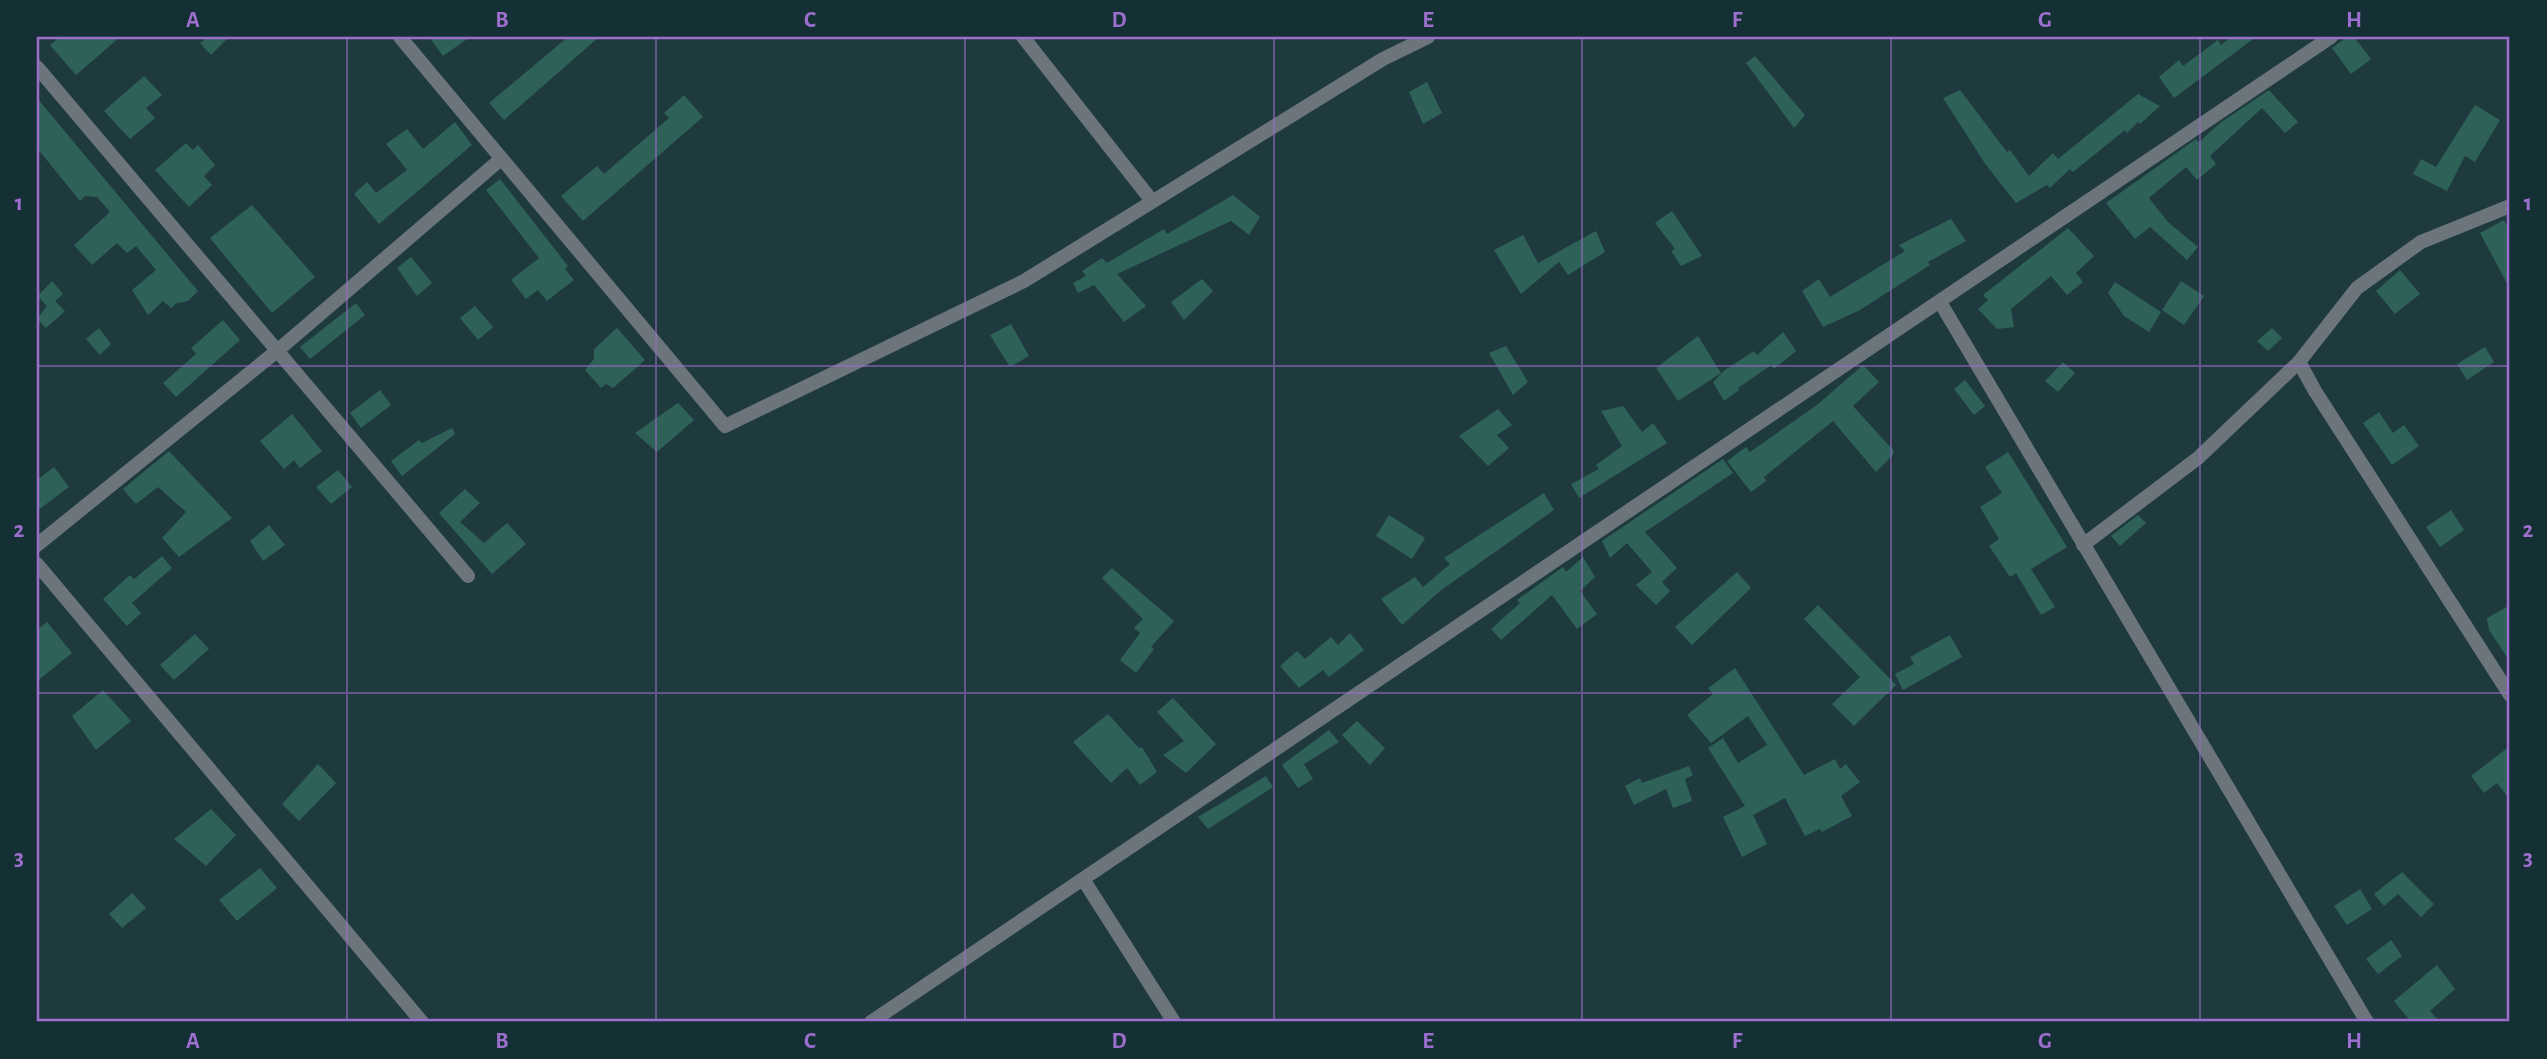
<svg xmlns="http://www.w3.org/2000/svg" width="2547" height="1059" font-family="'Alegreya Sans',sans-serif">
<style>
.building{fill:#2e6158}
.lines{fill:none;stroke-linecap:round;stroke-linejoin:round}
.street{stroke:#6b757b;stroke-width:14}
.grid{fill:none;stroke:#9c6ece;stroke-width:2;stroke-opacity:0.55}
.neatline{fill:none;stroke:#9c6ece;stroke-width:2.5}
.grid-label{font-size:23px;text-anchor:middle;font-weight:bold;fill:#9c6ece}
</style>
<rect width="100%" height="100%" fill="#1f3a3f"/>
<g class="building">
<path d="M60 37H120L76 75 50 45Z"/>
<path d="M208 37H229L211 55 200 43Z"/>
<path d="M429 37H470L443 56Z"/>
<path d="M568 37H599L504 120 489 103Z"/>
<path d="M2231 37H2256L2174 98 2159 77 2179 60 2183 66 2218 40 2221 45Z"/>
<path d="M2347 37H2354L2371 59 2351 74 2332 48Z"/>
<path d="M1755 56 1805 115 1794 128 1746 63Z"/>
<path d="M144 76 162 95 146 108 155 118 130 139 104 111Z"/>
<path d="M1427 82 1442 113 1423 124 1409 92Z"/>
<path d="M1960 90 2007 152 2010 150 2029 176 2053 153 2058 159 2138 94 2160 106 2140 124 2138 122 2127 133 2125 130 2073 172 2070 169 2050 188 2047 185 2016 203 1986 165 1943 98Z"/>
<path d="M2269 90 2298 122 2285 133 2262 108 2210 156 2216 164 2197 180 2186 167 2149 198 2168 222 2198 247 2187 260 2150 227 2135 239 2106 203 2196 139 2199 142 2220 123Z"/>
<path d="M684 95 703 117 583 221 561 196 597 166 604 174 669 118 664 113Z"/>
<path d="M37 98 198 291 188 301 177 303 171 308 163 301 148 315 132 290 156 270 136 246 127 253 117 243 92 265 74 245 110 212 97 197 85 196 80 201 37 148Z"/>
<path d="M2475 105 2500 120 2475 162 2465 156 2447 191 2413 174 2421 159 2436 167Z"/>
<path d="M455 122 472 145 379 224 354 194 367 182 376 193 407 170 386 144 407 129 423 149Z"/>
<path d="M186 143 193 150 198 145 215 165 204 176 212 185 189 207 155 170Z"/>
<path d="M500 179 568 266 565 269 574 280 547 301 538 290 526 299 511 280 539 258 486 190Z"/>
<path d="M1233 195 1260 217 1249 235 1231 221 1117 274 1146 306 1124 322 1094 285 1078 293 1073 283 1086 276 1082 271 1102 258 1107 263 1164 229 1167 234Z"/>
<path d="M252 205 315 277 272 313 210 238Z"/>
<path d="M1672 211 1702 256 1681 266 1671 251 1675 249 1655 223Z"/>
<path d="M1951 219 1966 241 1928 262 1930 265 1860 310 1823 327 1802 291 1819 279 1830 297 1905 251 1899 245Z"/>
<path d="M2504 220 2510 232V289L2480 233Z"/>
<path d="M2068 228 2094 256 2076 273 2083 282 2067 295 2051 276 2011 309 2014 327 1997 329 1978 309 1988 300 1983 295Z"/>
<path d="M1596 231 1605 252 1568 275 1559 262 1521 294 1494 250 1523 235 1538 263Z"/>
<path d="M411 257 432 283 417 296 397 268Z"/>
<path d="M2400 270 2420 294 2395 314 2376 291Z"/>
<path d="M1202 279 1213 291 1184 320 1171 302Z"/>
<path d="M52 281 63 294 55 301 65 311 46 328 37 319 47 306 38 296Z"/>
<path d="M2181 281 2204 296 2184 325 2162 310Z"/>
<path d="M2115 282 2161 312 2149 332 2124 316 2108 293Z"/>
<path d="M356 303 365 315 310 359 300 347Z"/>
<path d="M475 306 493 327 478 340 460 318Z"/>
<path d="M223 320 240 340 176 397 163 383 196 354 191 348Z"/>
<path d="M1011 324 1029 356 1010 367 990 335Z"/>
<path d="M99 328 111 344 100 355 86 339Z"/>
<path d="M617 328 645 360 613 388 606 384 601 388 585 370 594 359V349Z"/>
<path d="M2272 328 2282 338 2268 351 2257 341Z"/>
<path d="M1783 332 1796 351 1774 369 1771 365 1738 388 1739 390 1724 401 1713 382 1725 370 1754 351 1757 355Z"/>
<path d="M1698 336 1721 373 1678 401 1656 368Z"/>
<path d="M1506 346 1528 382 1513 395 1489 353Z"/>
<path d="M2485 347 2494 362 2467 380 2457 364Z"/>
<path d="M2063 362 2075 373 2058 392 2045 381Z"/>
<path d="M1863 365 1879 382 1853 406 1894 451 1893 455 1876 472 1833 421 1764 477 1766 481 1751 492 1727 461 1746 447 1750 452 1817 405Z"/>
<path d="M1965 380 1985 406 1974 415 1954 389Z"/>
<path d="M380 390 391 405 361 428 350 413Z"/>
<path d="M678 403 694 420 657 452 635 433Z"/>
<path d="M1623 406 1642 432 1653 423 1667 443 1579 498 1571 484 1599 469 1596 465 1622 446 1601 411Z"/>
<path d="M1498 409 1512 425 1497 435 1509 448 1488 466 1459 436Z"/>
<path d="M2379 412 2393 433 2404 425 2419 446 2392 465 2363 423Z"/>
<path d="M292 414 322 451 300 468 294 460 284 469 260 441Z"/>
<path d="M452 428 455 434 402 476 391 461 419 440 422 443Z"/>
<path d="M169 451 232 518 179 557 162 538 186 512 158 487 136 504 123 489Z"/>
<path d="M2008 452 2067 547 2031 569 2055 607 2041 615 2016 573 2010 577 1989 546 1999 539 1980 507 2002 493 1985 467Z"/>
<path d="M1723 459 1733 473 1645 532 1677 568 1662 582 1670 591 1656 605 1636 585 1652 572 1627 543 1610 558 1602 541Z"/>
<path d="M54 467 69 487 37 511V480Z"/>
<path d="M338 470 352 487 331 504 316 487Z"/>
<path d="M465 489 480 503 460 522 484 543 507 523 526 544 492 574 439 513Z"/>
<path d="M1544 493 1554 510 1440 591 1402 625 1381 599 1415 577 1423 587 1450 564 1444 558Z"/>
<path d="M2451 510 2464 530 2440 547 2426 527Z"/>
<path d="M1389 515 1425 538 1412 559 1376 536Z"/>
<path d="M2138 515 2146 523 2120 546 2111 536Z"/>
<path d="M269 525 285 545 263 561 250 541Z"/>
<path d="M162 556 172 568 132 603 141 613 127 626 103 599 130 575 134 579Z"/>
<path d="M1583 557 1595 577 1580 591 1597 614 1577 629 1552 595 1501 640 1491 629 1520 603 1517 600 1563 567 1566 572Z"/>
<path d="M1112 568 1174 621 1151 647 1154 649 1136 673 1120 660 1140 633 1134 628 1143 619 1102 578Z"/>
<path d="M1737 572 1751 588 1692 645 1675 627Z"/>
<path d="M1818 605 1896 685 1854 726 1832 704 1860 677 1804 619Z"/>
<path d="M2510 605V662L2489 630 2487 618Z"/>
<path d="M47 622 72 653 37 681V630Z"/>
<path d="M1350 633 1364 650 1329 677 1323 670 1299 688 1280 666 1297 651 1305 659 1331 637 1338 645Z"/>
<path d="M195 634 209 649 174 680 160 665Z"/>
<path d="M1950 635 1962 657 1903 690 1895 674 1914 664 1910 657Z"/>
<path d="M1735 668 1804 775 1835 759 1840 769 1846 764 1860 782 1841 796 1852 816 1822 832 1820 829 1805 836 1785 798 1753 815 1767 844 1742 857 1723 817 1745 806 1708 748 1723 738 1738 763 1767 745 1748 716 1711 743 1687 715 1713 694 1708 688Z"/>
<path d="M103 690 131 721 96 750 72 716Z"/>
<path d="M1173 698 1216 744 1186 773 1163 755 1184 741 1157 712Z"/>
<path d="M1108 714 1139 748 1142 747 1157 772 1140 785 1127 768 1111 783 1073 742Z"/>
<path d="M1357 721 1385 748 1370 765 1342 735Z"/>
<path d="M1329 730 1339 742 1304 764 1313 779 1298 788 1282 765Z"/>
<path d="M2510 746V800L2497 783 2484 793 2471 776Z"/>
<path d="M318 764 336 783 299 821 282 804Z"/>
<path d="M1689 766 1693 775 1685 779 1692 801 1673 808 1666 789 1634 805 1625 786 1640 778 1642 783Z"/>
<path d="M1266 776 1273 787 1208 829 1198 817Z"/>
<path d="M211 809 236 835 206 866 174 839Z"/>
<path d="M260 868 277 888 237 921 219 900Z"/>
<path d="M2402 872 2434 904 2421 917 2398 894 2384 906 2374 894Z"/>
<path d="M2360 889 2372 909 2347 925 2334 906Z"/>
<path d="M132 893 146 908 122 928 109 914Z"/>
<path d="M2391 940 2402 956 2378 974 2366 959Z"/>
<path d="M2437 965 2455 989 2430 1011 2440 1022H2411L2394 1001Z"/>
</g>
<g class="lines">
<g class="street">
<path d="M400 37 725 426 1024 281 1383 59 1428 37"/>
<path d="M1023 37 1152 201"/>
<path d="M37 67 468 576"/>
<path d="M1940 302 2367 1022"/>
<path d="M2299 362 2357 288 2421 242 2510 206"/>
<path d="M37 545 277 351 501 159"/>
<path d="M2083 545 2198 458 2299 362 2315 391 2510 695"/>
<path d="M37 564 422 1022"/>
<path d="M1083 879 1174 1022"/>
<path d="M871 1022 2331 37"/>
</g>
</g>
<path class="grid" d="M347 37V1022M656 37V1022M965 37V1022M1274 37V1022M1582 37V1022M1891 37V1022M2200 37V1022M37 366H2510M37 693H2510"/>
<rect width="2547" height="1059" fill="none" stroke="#153034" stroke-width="77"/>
<rect x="38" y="38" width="2470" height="982" class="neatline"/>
<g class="grid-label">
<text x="193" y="27">A</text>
<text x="502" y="27">B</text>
<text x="810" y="27">C</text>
<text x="1119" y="27">D</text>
<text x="1428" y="27">E</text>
<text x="1737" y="27">F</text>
<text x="2045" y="27">G</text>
<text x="2354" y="27">H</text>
<text x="19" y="210">1</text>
<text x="2528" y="210">1</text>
<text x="19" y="537">2</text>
<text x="2528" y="537">2</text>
<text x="19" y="865">3</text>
<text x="2528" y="865">3</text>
<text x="193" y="1048">A</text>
<text x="502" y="1048">B</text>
<text x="810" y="1048">C</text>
<text x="1119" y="1048">D</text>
<text x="1428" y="1048">E</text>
<text x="1737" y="1048">F</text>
<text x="2045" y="1048">G</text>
<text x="2354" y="1048">H</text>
</g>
</svg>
